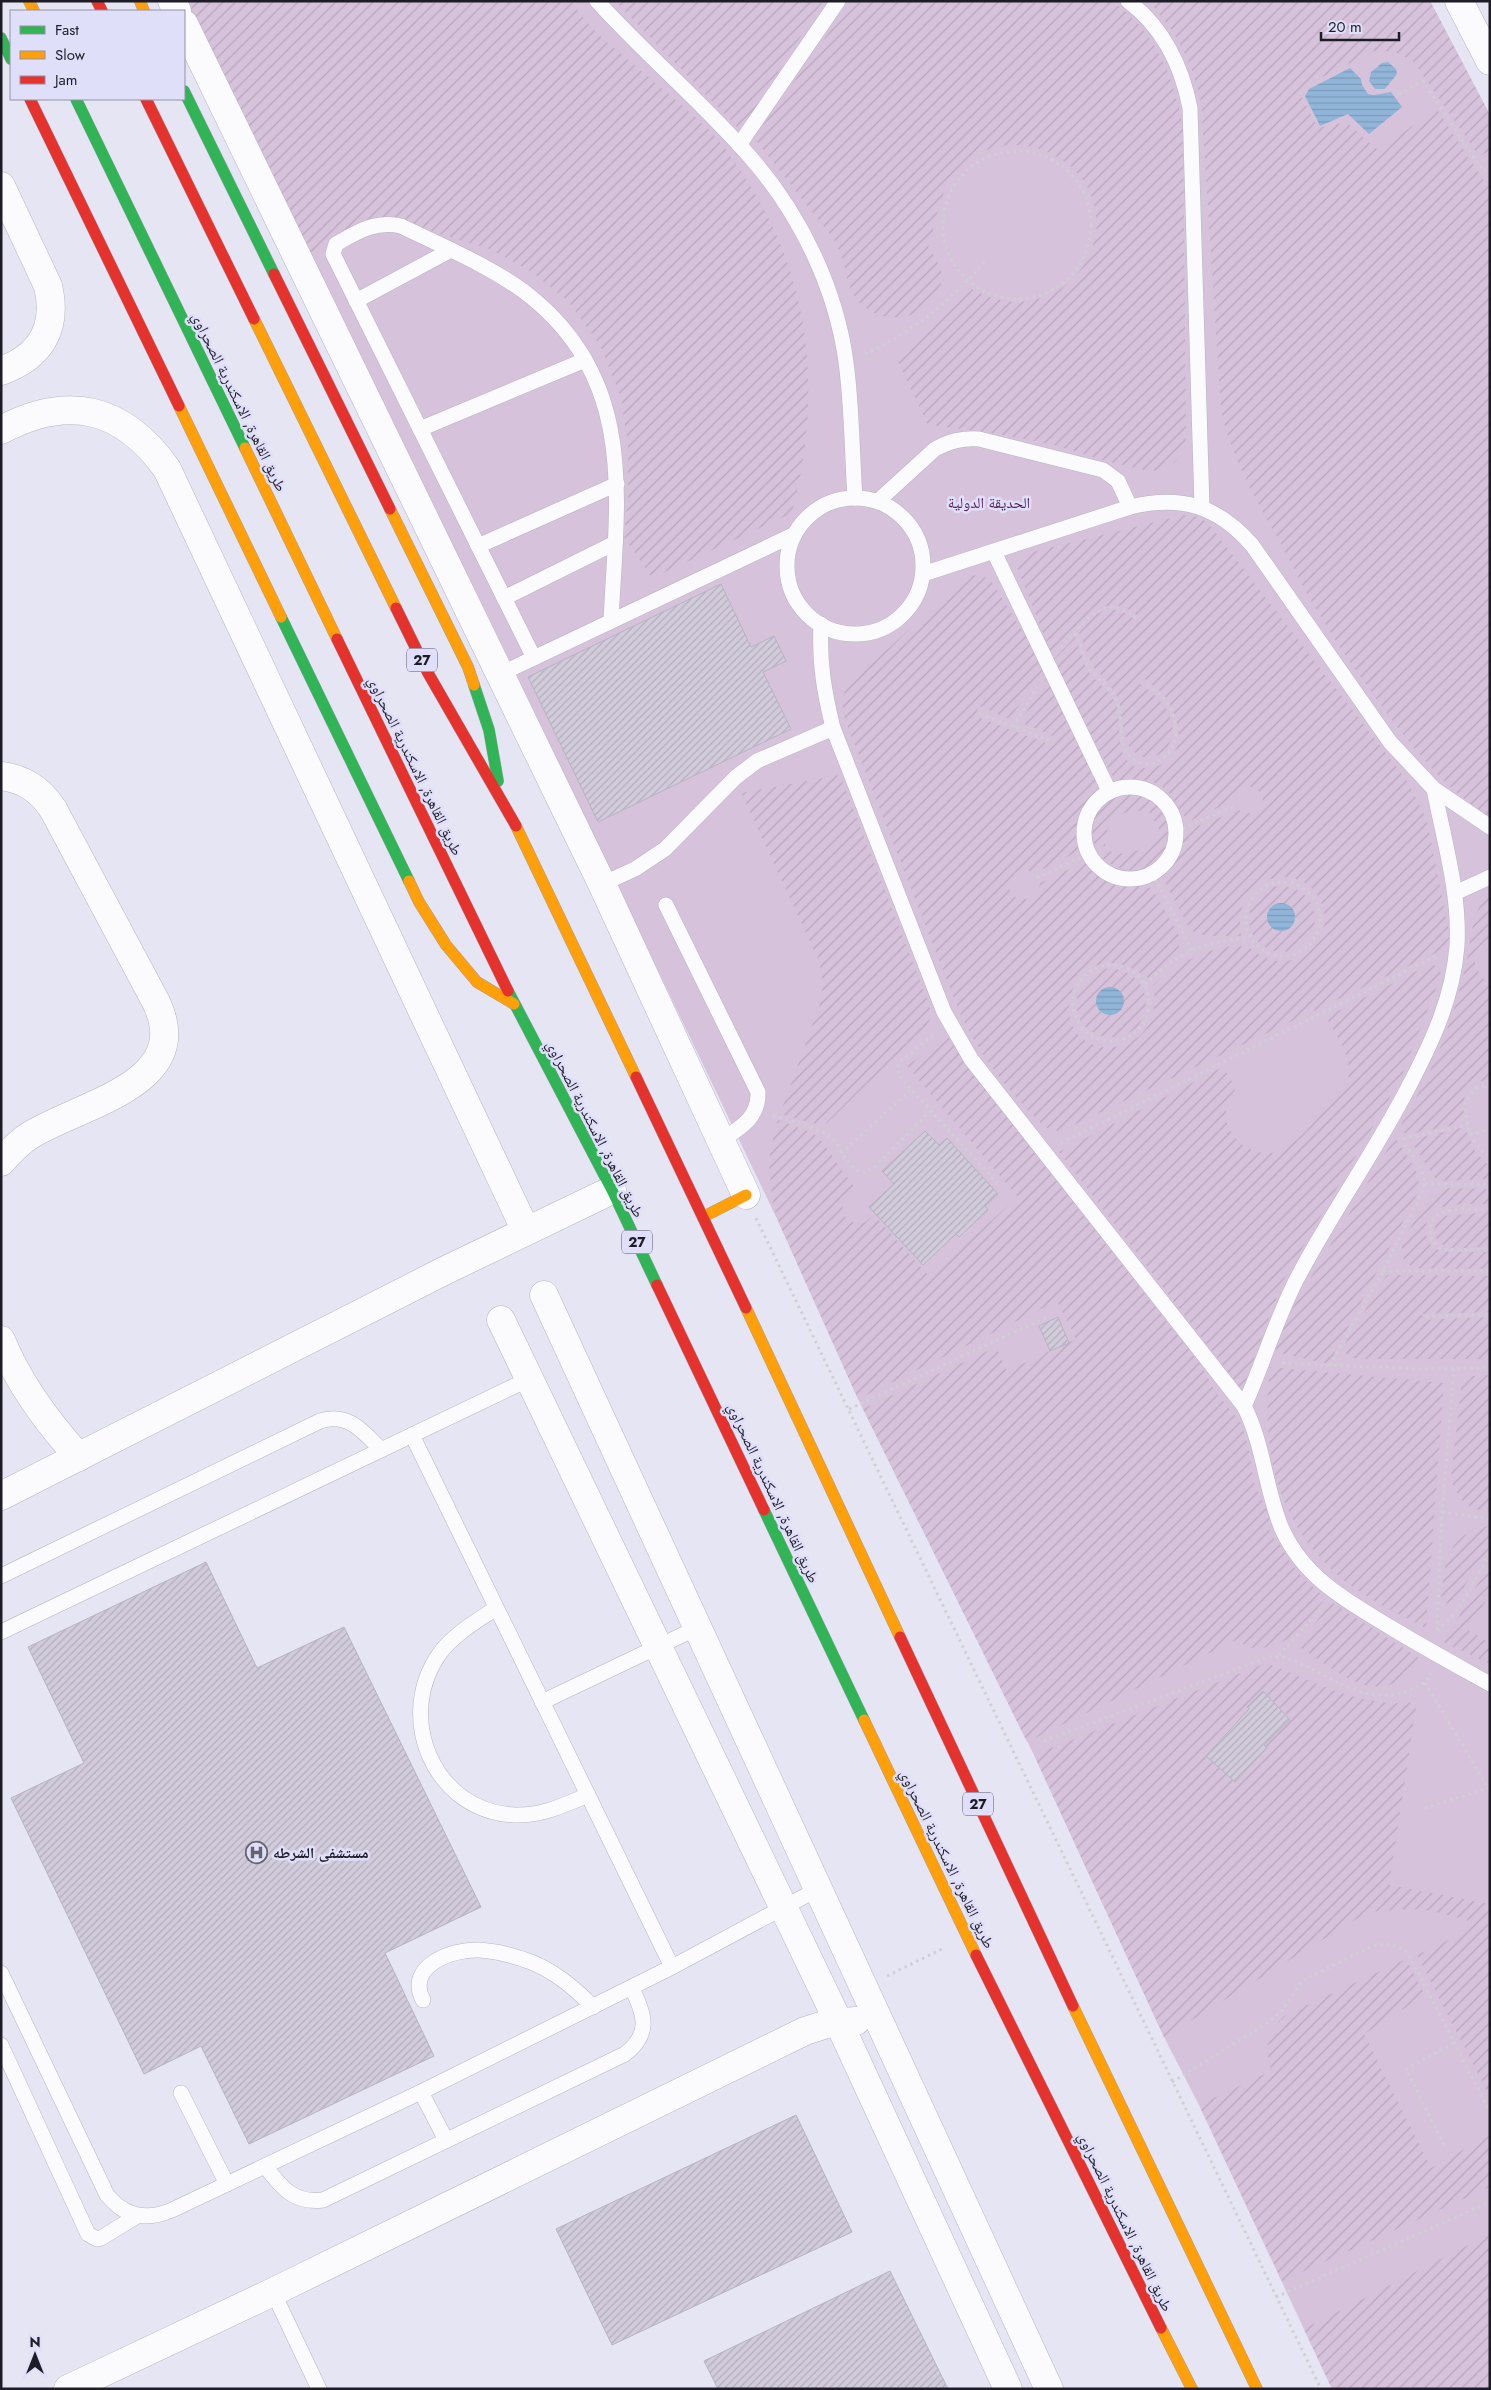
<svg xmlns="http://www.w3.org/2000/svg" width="1491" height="2390" font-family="Jost,'Noto Naskh Arabic',sans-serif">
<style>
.green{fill:#d7c2dc}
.garden{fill:url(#garden-furrows);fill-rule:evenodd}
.water{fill:url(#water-rules)}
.building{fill:url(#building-hatch);stroke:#b7b4c0}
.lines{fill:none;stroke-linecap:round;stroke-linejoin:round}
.lane-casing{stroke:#b5b5c0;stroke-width:16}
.street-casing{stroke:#b5b5c0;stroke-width:29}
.fast-casing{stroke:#9ea1b1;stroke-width:12}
.slow-casing{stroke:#9ea1b1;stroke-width:12}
.jam-casing{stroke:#9ea1b1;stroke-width:12}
.path{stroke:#d0d0d4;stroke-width:3;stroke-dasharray:2.5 4;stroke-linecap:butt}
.lane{stroke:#fbfbfd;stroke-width:15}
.street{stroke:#fbfbfd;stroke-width:28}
.fast{stroke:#30b455;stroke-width:11}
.slow{stroke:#ff9f0a;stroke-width:11}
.jam{stroke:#e5322d;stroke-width:11}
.labels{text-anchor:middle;stroke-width:5;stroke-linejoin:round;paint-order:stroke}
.shield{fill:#e0dffa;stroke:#585766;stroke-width:1}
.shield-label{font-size:14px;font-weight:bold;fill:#1e1d27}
.street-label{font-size:15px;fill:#1e1d27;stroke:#e0dffa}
.park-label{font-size:15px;fill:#571d57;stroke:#e0dffa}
.poi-label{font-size:15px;font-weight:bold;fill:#1e1d27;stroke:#e0dffa;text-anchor:start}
</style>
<defs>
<pattern id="garden-furrows" width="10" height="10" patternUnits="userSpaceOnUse" patternTransform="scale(1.25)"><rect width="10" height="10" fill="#d7c2dc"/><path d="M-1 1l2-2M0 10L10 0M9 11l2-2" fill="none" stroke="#b8a6bd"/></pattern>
<pattern id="water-rules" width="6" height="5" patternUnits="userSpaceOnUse" patternTransform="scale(1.25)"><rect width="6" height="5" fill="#91b5d8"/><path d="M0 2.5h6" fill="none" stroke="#7d9bb9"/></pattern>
<pattern id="building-hatch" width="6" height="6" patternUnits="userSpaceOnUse" patternTransform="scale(1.25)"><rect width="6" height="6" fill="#d1cbdb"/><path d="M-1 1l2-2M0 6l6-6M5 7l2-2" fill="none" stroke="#b3aebc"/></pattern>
</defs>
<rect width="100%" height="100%" fill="#e6e5f4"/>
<path class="green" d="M185 1H1430L1490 115V2389H1332L1199 2105 1164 2037 1034 1755 858 1399 779 1223 502 645Z"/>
<g class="garden">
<path d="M185 1H572C585 24 604 40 624 56 651 80 681 103 707 128 722 142 734 162 746 179 813 282 822 396 792 513L652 578 624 537 628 497V446L621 397 600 345 568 301 532 272 490 249 378 216 308 254Z"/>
<path d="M615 1H823L741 131Z"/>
<path d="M853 1H1112C1156 30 1175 80 1183 129L1186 436C1185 452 1176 466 1160 470 1140 475 1073 449 1049 444 1009 435 968 429 928 425L896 358 972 289C999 304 1027 307 1055 292 1071 284 1083 269 1090 253 1127 164 998 101 949 183 937 202 935 227 928 248 969 292 908 337 866 308 844 293 848 265 836 244 830 232 819 221 811 211 792 186 773 162 754 138L844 11Z"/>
<path d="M1148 1H1430L1490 115V151L1479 156 1413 61C1400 53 1389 50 1374 51L1308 84 1301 96 1318 128 1346 122 1379 151 1436 108 1486 184 1490 182V817C1442 787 1410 745 1377 700 1359 674 1340 649 1324 622 1307 596 1294 569 1280 542 1256 500 1232 459 1221 411L1201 101C1192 62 1176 30 1148 1Z"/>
<path d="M1184 515 1200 517 1212 528 1408 782 1427 821 1450 937 1442 950 1069 1127C1063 1130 1058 1132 1051 1130 1042 1126 1034 1116 1028 1110 1000 1081 979 1052 961 1016L847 725C841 710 840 699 848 685L964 580C975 573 982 574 992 582L1045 667 1010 719 979 706 975 716 1053 746 1056 737 1020 722 1048 676 1100 786C1081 806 1071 823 1079 851L1035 873C1023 867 1014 870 1009 882L1010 891 1017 899H1030L1038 893 1040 883 1085 862C1113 900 1130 871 1153 890L1180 937 1179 949 1148 978C1133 967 1114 958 1095 966 1082 972 1072 985 1070 999 1058 1066 1168 1065 1153 985 1175 966 1198 952 1227 947 1233 947 1245 945 1250 948 1255 951 1259 956 1266 958 1284 966 1309 958 1319 940 1324 931 1327 918 1323 907 1308 857 1230 872 1241 936H1207L1195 933 1190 929 1163 879 1166 866 1186 833 1195 827 1239 810C1250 817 1259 812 1263 801 1261 791 1256 787 1246 786L1236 794 1234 800 1192 820C1178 817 1176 795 1161 786 1147 777 1130 781 1115 780L1052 661 1075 637C1080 647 1082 659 1087 669 1096 684 1110 688 1117 708 1123 728 1112 756 1136 767 1143 769 1151 768 1158 766 1188 755 1180 717 1165 697 1160 690 1152 685 1145 679L1140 680V684C1210 730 1149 783 1127 743L1117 696 1108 682 1093 667 1079 633C1095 609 1112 601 1136 620L1138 616C1101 586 1075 628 1051 653L1015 562 1032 552Z"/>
<path d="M840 775 929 1004 932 1016 926 1026 827 1123 819 1125 780 1114 820 1004C823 989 823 976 819 961L741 793Z"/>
<path d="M1135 792C1206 811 1153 907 1099 855L1106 850C1128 859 1149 850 1159 829L1149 811C1121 809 1106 816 1105 846L1095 848C1085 815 1102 794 1135 792Z"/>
<circle cx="1282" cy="919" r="33"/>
<path d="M1490 891V939C1468 948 1472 973 1490 983V1080C1460 1082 1464 1100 1464 1123L1411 1134 1397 1132C1415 1100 1434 1067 1446 1032 1455 1007 1463 981 1468 954 1473 929 1472 912 1490 891Z"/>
<path d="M1431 964 1440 968 1441 976 1400 1080 1283 1281 1242 1390 1059 1152 1223 1067 1236 1088C1231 1096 1226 1103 1226 1113 1226 1142 1258 1162 1284 1149 1301 1141 1331 1102 1346 1086 1356 1060 1338 1039 1326 1017Z"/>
<path d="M1109 968C1161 972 1155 1041 1108 1037 1099 1036 1090 1032 1084 1025 1065 1001 1084 973 1109 968Z"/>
<path d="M948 1037 1014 1127 1200 1364 1215 1391 1241 1423 1248 1446 1254 1483 1269 1514 1270 1535C1283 1545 1286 1558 1296 1570 1305 1581 1316 1588 1325 1599 1314 1612 1304 1627 1291 1637 1276 1647 1250 1655 1238 1639L1027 1742 863 1409 996 1347 1007 1371 1076 1339 1057 1301 858 1399 779 1223 773 1205 769 1167 770 1151 778 1120 813 1133 820 1139 857 1191 852 1192 843 1201C840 1216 849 1225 864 1223L874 1215 929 1276 1018 1197 907 1066Z"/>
<path d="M1465 1127 1474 1150 1490 1167V1179L1437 1181 1410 1140Z"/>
<path d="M1395 1137 1416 1170 1420 1189 1329 1364 1275 1352 1289 1314Z"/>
<path d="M1449 1188 1490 1189V1204C1468 1205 1424 1198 1426 1232 1426 1242 1433 1248 1442 1252H1490V1269L1419 1268 1412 1267 1402 1257V1241L1431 1195 1436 1191Z"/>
<path d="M1490 1212V1246C1474 1247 1436 1255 1434 1232 1434 1224 1437 1220 1443 1216Z"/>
<path d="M1387 1275 1490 1276V1312L1422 1314 1423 1320 1490 1317V1359H1357L1347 1356 1344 1347 1345 1343Z"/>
<path d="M1270 1367 1444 1383 1426 1628C1398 1613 1366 1599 1341 1578 1275 1521 1261 1450 1270 1367Z"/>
<path d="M1490 1375V1511C1468 1512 1455 1497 1451 1477L1461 1388 1473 1376Z"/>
<path d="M1488 1526 1490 1547 1451 1607 1441 1599C1445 1562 1446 1535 1488 1526Z"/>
<path d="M1490 1563V1594L1468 1630 1490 1643V1664L1444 1642Z"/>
<path d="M1331 1602 1424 1661C1377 1713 1343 1674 1298 1646Z"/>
<path d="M1266 1663C1314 1681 1361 1709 1415 1702L1416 1708 1389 1885 1490 1904V2097L1417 1955 1468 1931 1470 1926 1467 1920 1432 1911 1409 1909 1368 1912 1164 2037 1034 1755ZM1264 1691 1290 1719 1273 1735 1247 1707ZM1238 1721 1267 1748 1235 1782 1206 1756Z"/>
<path d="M1406 1959 1425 1995 1364 2034 1431 2168 1490 2135V2187L1282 2281 1199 2105 1271 2071C1264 2049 1267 2033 1284 2016Z"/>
<path d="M1490 2234V2389H1332L1304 2329Z"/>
</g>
<g class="water">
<path d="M1388 62 1396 69 1397 74 1385 89H1375L1369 81 1371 72 1382 63Z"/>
<path d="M1350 68 1361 79 1362 85 1368 94 1374 95 1391 92 1402 107 1369 134 1348 114 1320 126 1305 96 1309 89Z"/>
<circle cx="1281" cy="917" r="14"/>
<circle cx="1110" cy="1001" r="14"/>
</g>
<g class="building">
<path d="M721 584 751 647 774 636 786 661 763 672 791 729 598 822 528 677Z"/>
<path d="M925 1131 939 1145 947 1138 998 1194 985 1206 988 1210 959 1237 956 1234 923 1265 869 1207 894 1184 882 1171Z"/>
<path d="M1058 1317 1069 1343 1050 1351 1039 1326Z"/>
<path d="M206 1562 257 1668 344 1627 481 1907 385 1953 434 2056 249 2144 201 2046 144 2074 11 1798 84 1763 28 1647Z"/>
<path d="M1263 1691 1290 1720 1264 1745 1267 1748 1235 1782 1206 1756 1249 1709 1247 1707Z"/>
<path d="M796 2115 852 2232 612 2345 556 2229Z"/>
<path d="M890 2271 948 2389H718L704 2361Z"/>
</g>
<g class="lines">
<defs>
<g id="lane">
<path d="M597 1C646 55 703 103 751 158 800 214 836 288 846 362 852 406 852 453 855 498"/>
<path d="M1128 1C1163 27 1182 67 1190 108L1202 507"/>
<path d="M739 145 838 1"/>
<path d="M356 301 451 250"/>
<path d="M420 429 585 360"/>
<circle cx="855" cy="566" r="68"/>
<path d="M878 501 935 449C950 441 962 438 979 439L1103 470 1118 481 1130 507"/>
<path d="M478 546 617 484"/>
<path d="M994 552 1109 791"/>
<path d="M923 574 1130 507C1181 495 1217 505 1252 545L1390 742 1434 789 1490 827"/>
<path d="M504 598 615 543"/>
<path d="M821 624C819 662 824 691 833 728L944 1012 971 1059 1244 1406C1264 1445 1265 1489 1282 1529 1304 1578 1347 1601 1390 1627 1423 1647 1456 1665 1490 1684"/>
<path d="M534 658 333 254 336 244C357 232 376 220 401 226 442 246 495 268 531 297 637 383 617 499 611 620"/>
<path d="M500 674 795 534"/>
<circle cx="1130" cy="833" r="46"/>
<path d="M602 884 635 869 665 849 736 777 757 761 833 728"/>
<path d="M1455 893 1490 877"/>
<path d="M666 905 758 1092C759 1118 740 1128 720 1141"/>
<path d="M1244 1406C1264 1362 1277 1315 1300 1273 1334 1209 1377 1149 1410 1084 1433 1040 1453 997 1457 946 1460 893 1444 841 1434 789"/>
<path d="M412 1435 672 1967"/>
<path d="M1 1576 320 1421C348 1412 363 1431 381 1450"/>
<path d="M496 1608C477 1621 454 1634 440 1653 394 1717 434 1812 515 1815 542 1816 564 1805 588 1795"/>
<path d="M1 1632 529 1379"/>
<path d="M542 1702 697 1628"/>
<path d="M1 1973 107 2195C125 2217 147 2221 172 2210L421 2092 672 1967 818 1889"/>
<path d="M423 2000C405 1966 452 1949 479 1950 496 1951 515 1956 531 1962 556 1972 575 1988 593 2007"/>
<path d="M1 2045 88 2234 97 2239 101 2238 137 2216"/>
<path d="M421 2092 446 2140"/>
<path d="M181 2093 227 2184"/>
<path d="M265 2166C281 2187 294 2204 323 2200L625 2054C652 2033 644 2015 632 1988"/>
<path d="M273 2292 319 2389"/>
</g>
<g id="street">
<path d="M172 1 177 11"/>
<path d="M1459 1 1490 61"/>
<path d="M184 24 602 884 746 1195"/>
<path d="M1 186 48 286C58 328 41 357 1 371"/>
<path d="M1 430C68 394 123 407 167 469L526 1231"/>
<path d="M1 776C25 779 40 790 53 809L156 1002C196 1085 79 1104 29 1136 18 1143 10 1152 1 1162"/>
<path d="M544 1295 1049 2389"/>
<path d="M501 1320 839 2023 1008 2389"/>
<path d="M1 1340C19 1384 47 1422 79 1457"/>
<path d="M1 1496 444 1271 612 1190"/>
<path d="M68 2389 273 2292 805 2031 830 2023 856 2021"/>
</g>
<g id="fast">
<path d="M1 38 11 59"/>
<path d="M184 91 274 274"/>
<path d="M76 99 245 448"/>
<path d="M281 617 409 881"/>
<path d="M474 685 489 730 498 781"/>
<path d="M508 991 612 1190 657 1285"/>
<path d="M764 1510 864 1720"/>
</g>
<g id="slow">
<path d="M29 1 34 11"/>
<path d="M140 1 144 11"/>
<path d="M254 319 396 608"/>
<path d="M179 406 281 617"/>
<path d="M245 448 337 639"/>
<path d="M390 509 468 667 474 685"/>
<path d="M516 826 636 1077"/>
<path d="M409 881 419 902 446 945 477 982 514 1004"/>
<path d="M703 1217 746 1195"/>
<path d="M746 1308 900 1637"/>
<path d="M864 1720 976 1955"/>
<path d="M1073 2006 1257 2389"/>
<path d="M1161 2328 1192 2389"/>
</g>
<g id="jam">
<path d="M97 1 102 11"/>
<path d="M30 99 179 406"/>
<path d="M146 99 254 319"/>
<path d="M274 274 390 509"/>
<path d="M396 608 428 673 516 826"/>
<path d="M337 639 508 991"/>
<path d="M636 1077 746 1308"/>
<path d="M657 1285 764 1510"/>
<path d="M900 1637 1073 2006"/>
<path d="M976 1955 1161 2328"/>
</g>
</defs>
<use href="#lane" class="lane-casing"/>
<use href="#street" class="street-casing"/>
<use href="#fast" class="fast-casing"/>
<use href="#slow" class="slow-casing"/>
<use href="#jam" class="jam-casing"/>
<g class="path">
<path d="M1399 94 1423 81 1483 171 1490 167"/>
<circle cx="1017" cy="225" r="74"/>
<path d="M865 354C913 332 951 301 985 261"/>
<path d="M1075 633C1081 644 1084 663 1092 672 1102 683 1115 691 1119 708 1123 727 1117 756 1142 763 1150 766 1156 763 1163 758 1184 743 1177 711 1160 694 1155 690 1149 687 1144 684"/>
<path d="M1061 648C1084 624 1101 591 1136 618"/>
<path d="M980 714 1052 741"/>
<path d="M1013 727 1037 687"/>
<path d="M1177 831 1234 806"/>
<path d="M1152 873 1192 950"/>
<path d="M1037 878 1089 853"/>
<circle cx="1283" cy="919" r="37"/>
<circle cx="1111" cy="1003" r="38"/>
<path d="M1145 984C1183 949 1199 944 1250 937"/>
<path d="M933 1035 900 1062 898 1065V1075L997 1183"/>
<path d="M1490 1083 1475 1089 1465 1103C1465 1125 1471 1144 1490 1157"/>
<path d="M773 1116C786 1119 819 1128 829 1136 842 1145 844 1166 863 1173L874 1168 930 1111"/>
<path d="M1470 1134 1490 1130"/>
<path d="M1403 1139 1467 1125"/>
<path d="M1061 1143 1436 956"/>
<path d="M841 1153 911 1090"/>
<path d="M1425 1184H1490"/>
<path d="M1490 1209C1472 1210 1429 1203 1430 1231 1430 1240 1436 1245 1443 1250L1490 1249"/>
<path d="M756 1218 1321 2389"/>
<path d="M1383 1271H1490"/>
<path d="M1426 1316 1490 1315"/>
<path d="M1282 1363 1420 1369 1490 1368"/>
<path d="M1330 1365 1383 1271 1424 1188C1426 1168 1413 1157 1402 1142"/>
<path d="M849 1409 1049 1316"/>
<path d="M1442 1512 1490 1519"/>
<path d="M1437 1630 1442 1512 1454 1369"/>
<path d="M1438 1631 1460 1607 1490 1553"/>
<path d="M1279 1655 1322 1608"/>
<path d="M1425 1683 1490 1791"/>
<path d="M1044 1741 1269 1657C1283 1655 1293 1660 1306 1666 1338 1682 1370 1705 1407 1691 1418 1687 1426 1684 1431 1673"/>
<path d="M1425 1808 1489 1788"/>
<path d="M887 1976 944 1948"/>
<path d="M1172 2082 1266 2024 1281 2012 1302 1981 1372 1946C1387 1943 1395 1944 1408 1953L1490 2112"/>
<path d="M1444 2145 1406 2069 1454 2043"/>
<path d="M1276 2297 1490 2202"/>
</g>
<use href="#lane" class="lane"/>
<use href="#street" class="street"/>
<use href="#fast" class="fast"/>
<use href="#slow" class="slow"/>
<use href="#jam" class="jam"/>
</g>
<defs>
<symbol id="hospital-ring" viewBox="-11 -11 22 22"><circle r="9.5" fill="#e0dffa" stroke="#64636f" stroke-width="1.5"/><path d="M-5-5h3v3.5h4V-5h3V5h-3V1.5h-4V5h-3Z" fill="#64636f"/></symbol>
</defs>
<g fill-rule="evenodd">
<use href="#hospital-ring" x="244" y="1840" width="25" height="25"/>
</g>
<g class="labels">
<g class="shield">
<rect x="407" y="648.5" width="30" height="23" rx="4"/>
<rect x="622" y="1230.5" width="30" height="23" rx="4"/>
<rect x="963" y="1792.5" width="30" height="23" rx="4"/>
</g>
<g class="shield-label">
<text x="422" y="665">27</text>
<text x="637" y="1247">27</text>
<text x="978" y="1809">27</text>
</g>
<g class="street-label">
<text transform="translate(239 402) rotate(64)" y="5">طريق القاهرة, الاسكندرية الصحراوي</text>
<text transform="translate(415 766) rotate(64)" y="5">طريق القاهرة, الاسكندرية الصحراوي</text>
<text transform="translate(595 1129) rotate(63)" y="5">طريق القاهرة, الاسكندرية الصحراوي</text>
<text transform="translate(773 1493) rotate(65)" y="5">طريق القاهرة, الاسكندرية الصحراوي</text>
<text transform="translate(947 1859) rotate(64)" y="5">طريق القاهرة, الاسكندرية الصحراوي</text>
<text transform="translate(1125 2222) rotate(64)" y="5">طريق القاهرة, الاسكندرية الصحراوي</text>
</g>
<g class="park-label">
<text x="989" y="508">الحديقة الدولية</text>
</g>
<g class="poi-label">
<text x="273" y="1858">مستشفى الشرطه</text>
</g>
</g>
<rect width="1491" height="2390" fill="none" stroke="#1e1d27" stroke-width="5"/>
<rect x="10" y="10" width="175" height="90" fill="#e0dffa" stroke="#9291a6"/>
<rect x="20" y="26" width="25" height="8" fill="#30b455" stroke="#9291a6"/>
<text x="55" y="35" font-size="15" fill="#1e1d27">Fast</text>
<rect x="20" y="51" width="25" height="8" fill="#ff9f0a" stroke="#9291a6"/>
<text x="55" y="60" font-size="15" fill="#1e1d27">Slow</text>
<rect x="20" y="76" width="25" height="8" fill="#e5322d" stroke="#9291a6"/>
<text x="55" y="85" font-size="15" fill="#1e1d27">Jam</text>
<g transform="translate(35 2355)" stroke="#e0dffa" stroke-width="4" paint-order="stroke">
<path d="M0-4L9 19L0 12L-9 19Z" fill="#1e1d27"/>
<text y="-8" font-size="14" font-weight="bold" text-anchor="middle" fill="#1e1d27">N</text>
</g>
<path d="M1321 32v8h78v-8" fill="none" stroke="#1e1d27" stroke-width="2.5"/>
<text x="1328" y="32" font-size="15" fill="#1e1d27" stroke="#e0dffa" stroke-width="4" paint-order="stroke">20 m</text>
</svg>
